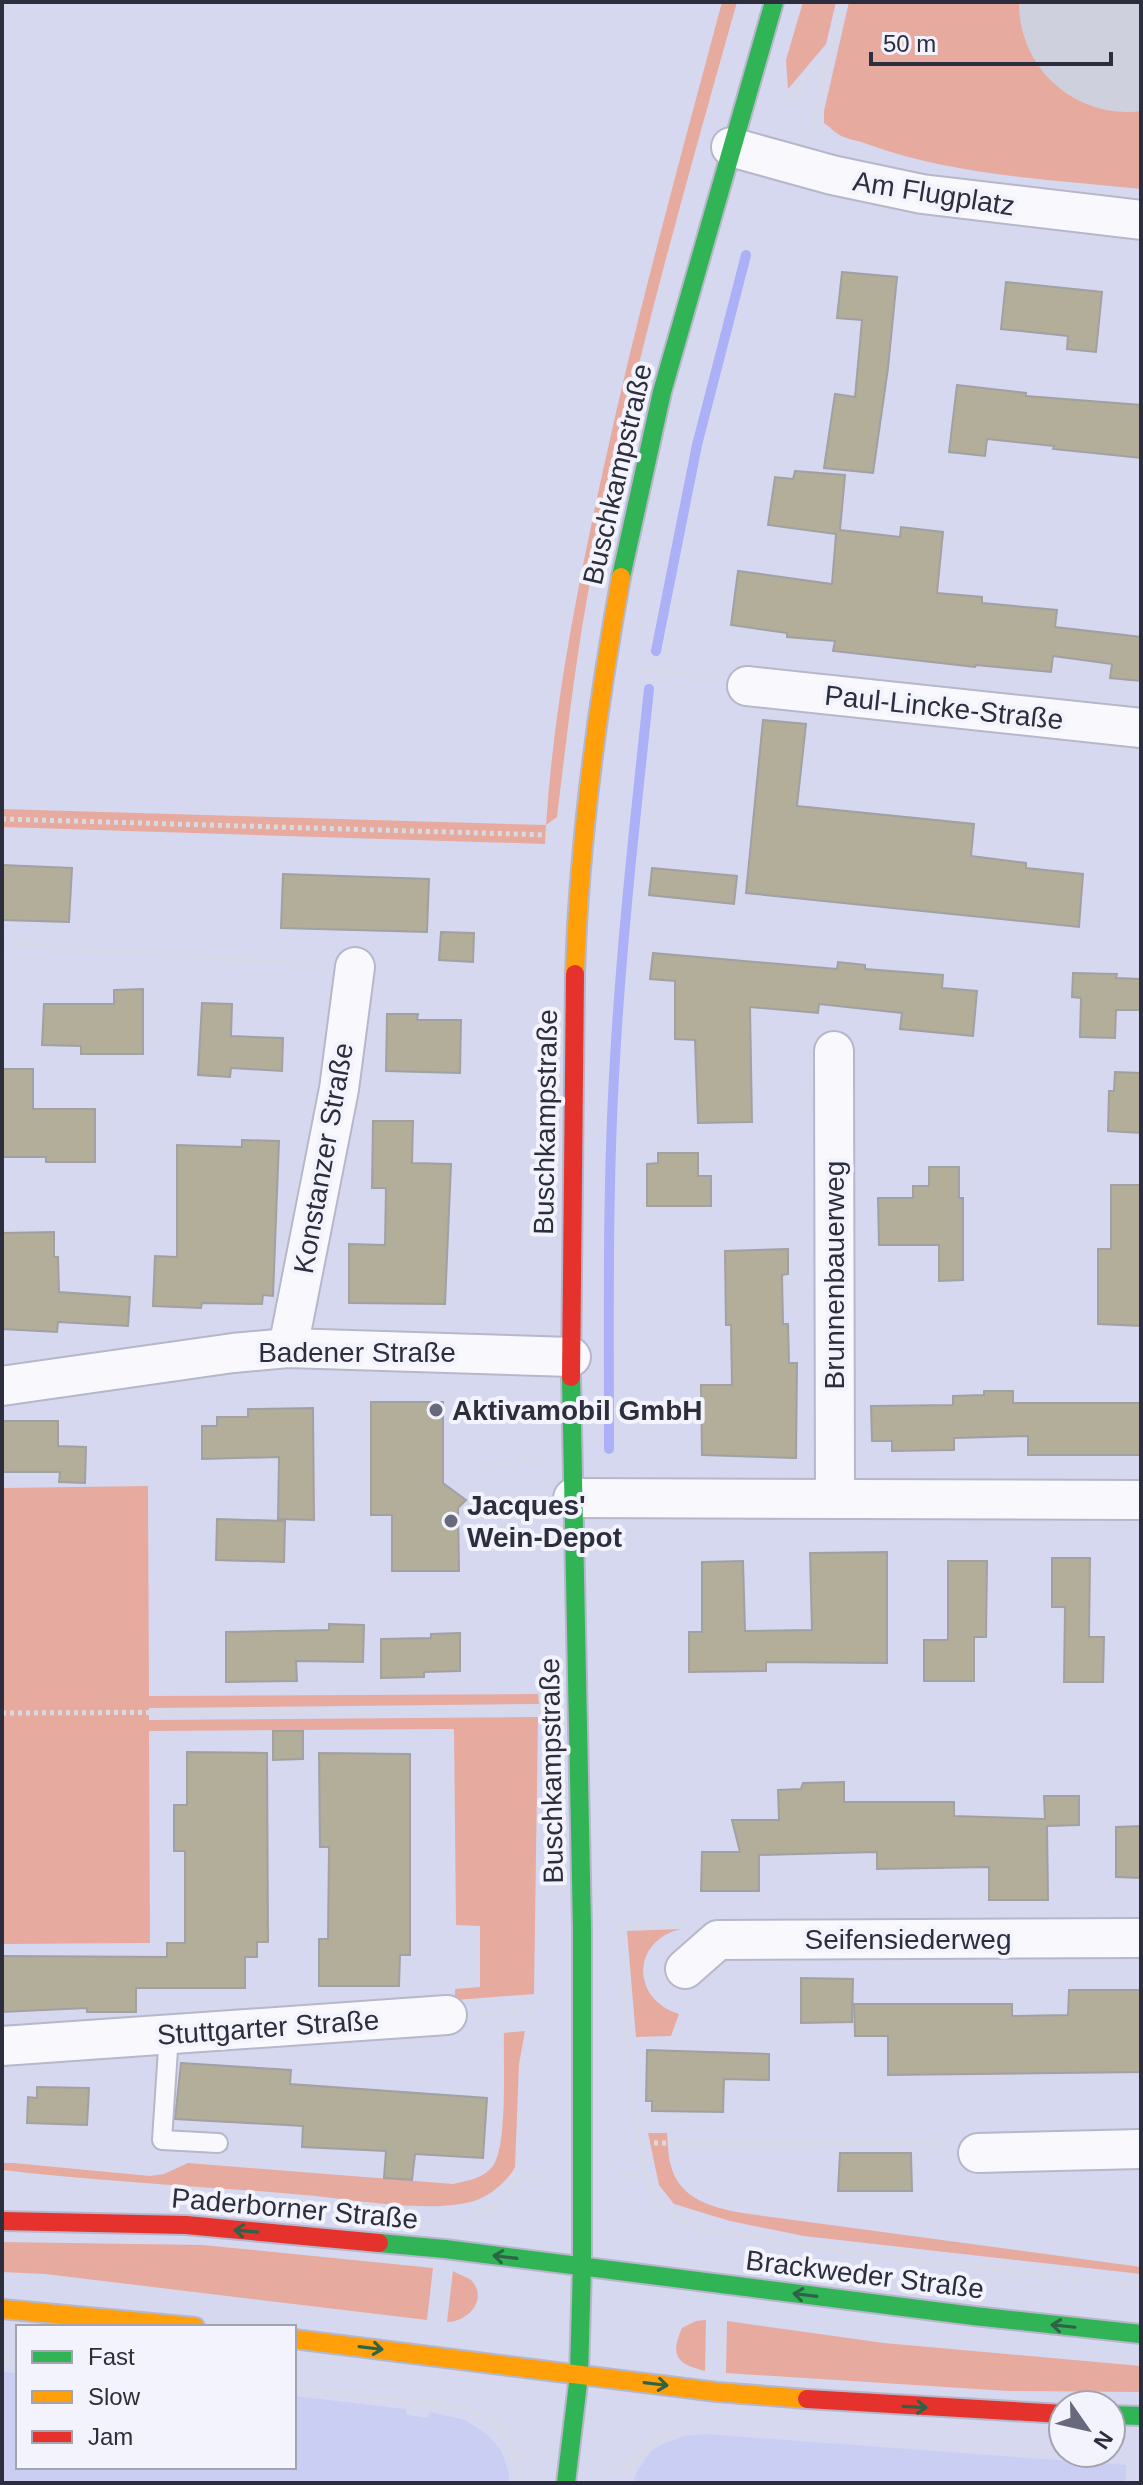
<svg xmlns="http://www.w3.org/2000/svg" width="1143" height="2485" font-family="Arial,sans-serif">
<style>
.built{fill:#cacef3}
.green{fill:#e7aa9f}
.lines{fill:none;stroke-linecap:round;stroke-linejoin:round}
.stream{stroke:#acb0f6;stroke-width:10}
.runway{stroke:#ced0de;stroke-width:216}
.building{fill:#b2ae99;stroke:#a1a0a3;stroke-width:2}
.lane-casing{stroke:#b6b7ca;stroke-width:22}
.street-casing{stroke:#b6b7ca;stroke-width:42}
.fast-casing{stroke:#b6b7ca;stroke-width:22}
.slow-casing{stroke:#b6b7ca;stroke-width:22}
.jam-casing{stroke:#b6b7ca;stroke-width:22}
.path{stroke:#d9d9e1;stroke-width:5;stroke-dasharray:4 4;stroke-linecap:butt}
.lane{stroke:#f9f9fd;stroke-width:18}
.street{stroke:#f9f9fd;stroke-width:38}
.fast{stroke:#30b455;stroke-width:18}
.slow{stroke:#ff9f0a;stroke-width:18}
.jam{stroke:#e5322d;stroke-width:18}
.oneway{stroke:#2e6347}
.poi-dot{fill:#68697c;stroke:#f2f3fc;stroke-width:3}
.labels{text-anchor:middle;stroke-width:8;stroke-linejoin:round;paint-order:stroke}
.street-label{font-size:28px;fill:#2c2d3d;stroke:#f2f3fc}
.poi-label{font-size:28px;font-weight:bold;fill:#2c2d3d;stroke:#f2f3fc;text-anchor:start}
</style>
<rect width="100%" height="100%" fill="#d6d8f0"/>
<g class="built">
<path d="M2 2371 18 2374V2467H294V2396L405 2409 408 2415 427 2418 430 2412 465 2420 488 2435 502 2452 509 2474V2483H2Z"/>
<path d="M704 2434 1126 2465V2483L633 2482 637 2471 651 2451 665 2443 684 2436Z"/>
</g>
<g class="green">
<path d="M722 2H737C686 183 635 363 597 547 578 636 568 727 557 817L546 825 545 844 2 827V809L546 825C554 704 578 584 604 466 638 310 681 156 722 2Z"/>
<path d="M803 2H836L826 44 788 89 786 60Z"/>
<path d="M849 2H1141V189C1050 179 954 176 867 144 860 141 851 140 844 137 837 135 830 127 824 123V111Z"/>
<path d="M148 1486 149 1696 538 1694 539 1704 149 1708V1720L538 1717 534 1994 455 2000V1989L480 1987V1926L456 1925 454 1729 149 1731 150 1943 2 1944V1488Z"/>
<path d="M681 1929C631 1941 631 1999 679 2014L671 2036 636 2037 627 1931Z"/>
<path d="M525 2031 519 2064 515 2167C508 2181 489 2197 474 2201 430 2214 351 2199 304 2195 204 2186 102 2182 2 2170V2163H13L150 2176 164 2174 188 2163 453 2184C467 2181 484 2178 493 2166 508 2144 503 2062 504 2033Z"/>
<path d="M648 2133H667C668 2144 668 2156 671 2166 680 2201 717 2209 749 2214L1141 2267V2274L804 2236 730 2221 674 2204 659 2185Z"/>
<path d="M2 2242 203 2245 433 2268 427 2320 45 2274 2 2272Z"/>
<path d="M453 2271C458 2274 467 2277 471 2280 489 2299 468 2322 447 2322Z"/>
<path d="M706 2320 705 2371C678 2364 669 2357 682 2328L696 2321Z"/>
<path d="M727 2321 884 2343 1141 2366V2392L1008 2391 726 2373Z"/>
</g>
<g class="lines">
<g class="stream">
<path d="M656 651 697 445 746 255"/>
<path d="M609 1449C609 1319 607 1189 615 1059 622 935 636 812 649 689"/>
</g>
<path class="runway" d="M1127 4 1129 2"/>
</g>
<g class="building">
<path d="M842 272 897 277 888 368 873 473 824 468 835 394 855 397 862 320 837 318Z"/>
<path d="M1006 282 1102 292 1096 352 1067 349 1068 336 1001 329Z"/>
<path d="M957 385 1026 393V396L1141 405V458L1053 449 1054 446 987 439 985 456 949 452Z"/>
<path d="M795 471 845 475 840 530 900 537 901 527 943 532 937 593 982 597V603L1057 610 1055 627 1141 637V681L1110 678 1112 664 1053 656 1051 672 976 665 975 667 833 651 835 641 787 637V633L731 625 738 571 832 584 836 534 768 525 775 477 793 479Z"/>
<path d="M763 720 806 724 797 806 974 824 971 856 1026 863V868L1083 874 1079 927 746 893Z"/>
<path d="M2 865 72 868 69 922 2 920Z"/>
<path d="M652 868 737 876 734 904 649 895Z"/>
<path d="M283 874 429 879 427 932 281 928Z"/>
<path d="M441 932 474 933 473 962 439 960Z"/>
<path d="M653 953 837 969 838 962 865 965V969L943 975 942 988 977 991 973 1036 900 1029 902 1013 819 1004 818 1013 750 1007 752 1122 698 1123 695 1040 675 1039V981L650 979Z"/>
<path d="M1073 973 1117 974 1116 978 1141 979V1010H1116L1115 1038 1080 1037 1081 998 1072 997Z"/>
<path d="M143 989V1054H81V1046L42 1045 44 1004H114V990Z"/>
<path d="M202 1003 232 1004 231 1036 283 1038 282 1071 231 1068 230 1077 198 1075Z"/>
<path d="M387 1014H418L417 1020H461L460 1073 386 1071Z"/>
<path d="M2 1069H33V1109H95V1162H46V1157H3Z"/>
<path d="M1115 1072 1141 1073V1133L1108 1131 1109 1091H1114Z"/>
<path d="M373 1121H413L412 1163 451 1164 445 1304 349 1303V1244L385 1245 386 1188H372Z"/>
<path d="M242 1140 279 1141 273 1296 263 1295 262 1304 202 1303 201 1308 153 1306 155 1256 177 1257V1145L242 1147Z"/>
<path d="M658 1153H698V1176H711V1206H647V1164L658 1163Z"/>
<path d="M929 1167H959V1198H963V1280L939 1281V1245H879L878 1198H913V1186H929Z"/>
<path d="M1111 1185H1141V1326L1098 1324V1249H1111Z"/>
<path d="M54 1232V1257H58L59 1292 130 1297 128 1326 58 1322 57 1332 2 1329V1233Z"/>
<path d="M788 1249V1274L782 1275 783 1324H788L789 1363H797L796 1458 702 1455 701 1385H732L731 1325H726L725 1251Z"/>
<path d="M984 1391H1013V1403H1141V1455H1028V1436L954 1438V1450L892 1451V1441H872L871 1406 953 1405V1396L984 1395Z"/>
<path d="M371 1402H443V1483L466 1500 458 1508 459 1571H392V1515H371Z"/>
<path d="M313 1408 314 1520 278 1519 279 1457 202 1459V1426H217V1417H248V1409Z"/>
<path d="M2 1421H58V1446L86 1447 85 1483 59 1482 60 1472H2Z"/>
<path d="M217 1519 285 1521 284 1562 216 1560Z"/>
<path d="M887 1552V1663L766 1662V1671L689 1672V1632H702V1562L743 1561 745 1631 812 1630 810 1553Z"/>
<path d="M1052 1558H1090L1089 1637H1104L1103 1682H1064L1065 1607H1052Z"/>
<path d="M948 1561H987L986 1637H974V1681H924V1640H948Z"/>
<path d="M329 1624 364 1625 363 1662 296 1661 297 1681 226 1682V1632L329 1630Z"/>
<path d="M460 1633V1671L424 1672V1677L381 1678V1639L431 1638V1634Z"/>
<path d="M273 1731H303V1759L273 1760Z"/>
<path d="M187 1752 267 1753 268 1942H257V1957H245V1988H136V2012H87V2008L2 2012V1956L167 1957V1943H185V1851H174V1805H187Z"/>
<path d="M319 1753 410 1754V1955H400L399 1986H319V1939H328L329 1847H320Z"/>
<path d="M844 1782V1802H954V1816L1045 1819 1044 1796H1079V1825L1047 1826 1048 1900H989V1867L877 1869V1852L759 1855V1891H701L702 1852H740L732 1820H779L778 1790 801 1789 803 1783Z"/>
<path d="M1141 1826V1878L1116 1877V1827Z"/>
<path d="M801 1978 853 1979 852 2022 801 2023Z"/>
<path d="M1069 1990H1141V2072L888 2075V2036H855L854 2004H1012V2016L1068 2015Z"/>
<path d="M647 2050 769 2054V2080L724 2079 723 2112 652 2111V2101H646Z"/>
<path d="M181 2063 291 2070 290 2084 487 2098 483 2158 415 2154 412 2180 384 2178 386 2151 302 2147 303 2126 175 2119Z"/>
<path d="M37 2087 89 2088 87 2125 27 2123 28 2097 37 2098Z"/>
<path d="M840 2153H911L912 2191H838Z"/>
</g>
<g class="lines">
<defs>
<path id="lane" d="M169 2034 162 2140 218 2143"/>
<g id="street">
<path d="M731 147 832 175 922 194 1141 220"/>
<path d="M747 686 1141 728"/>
<path d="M834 1051 835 1498"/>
<path d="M288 1348 339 1089 355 967"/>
<path d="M2 1386 233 1353 288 1348 571 1357"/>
<path d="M573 1498 1141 1500"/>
<path d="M685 1969 718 1940 1141 1938"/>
<path d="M2 2046 447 2015"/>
<path d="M978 2153 1141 2149"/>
</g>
<g id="fast">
<path d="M621 577 662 392 774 2"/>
<path d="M379 2243 445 2249 974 2316 1141 2334"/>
<path d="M1111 2415 1141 2416"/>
<path d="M566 2483 579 2375 582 2267V1928L571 1377"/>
</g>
<g id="slow">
<path d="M575 974C579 841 597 708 621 577"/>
<path d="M2 2309 195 2327"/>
<path d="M294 2339 717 2392 807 2399"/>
</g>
<g id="jam">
<path d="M571 1377 575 974"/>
<path d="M2 2221 186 2225 379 2243"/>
<path d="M807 2399 1063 2414"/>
</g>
</defs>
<use href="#lane" class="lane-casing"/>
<use href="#street" class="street-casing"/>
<use href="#fast" class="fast-casing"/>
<use href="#slow" class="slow-casing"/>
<use href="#jam" class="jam-casing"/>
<g class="path">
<path d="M786 103 808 79 829 63"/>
<path d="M811 133 843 2"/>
<path d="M642 669 716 677"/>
<path d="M2 819 549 835"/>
<path d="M2 943 322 965"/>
<path d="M486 1471 524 1458 535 1459"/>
<path d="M488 1537 536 1538"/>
<path d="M2 1713 541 1711"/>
<path d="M620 1926 682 1925"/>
<path d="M623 1982 633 2110 642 2160 652 2192 662 2205 680 2218 707 2230 853 2253 1141 2286"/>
<path d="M480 2014 533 2011"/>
<path d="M638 2143 928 2142 946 2146"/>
<path d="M619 2175H646"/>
<path d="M475 2213C498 2207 509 2195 520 2175L545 2176"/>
<path d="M718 2356 719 2322"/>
<path d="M2 2358 18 2361"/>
<path d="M294 2388C333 2392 372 2397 411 2401 432 2404 458 2404 478 2413 505 2424 520 2455 520 2483"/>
<path d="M517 2455 531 2457"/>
<path d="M605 2467 626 2470 654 2439 677 2427"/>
<path d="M1141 2483V2480"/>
</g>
<use href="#lane" class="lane"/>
<use href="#street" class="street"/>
<use href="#fast" class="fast"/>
<use href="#slow" class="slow"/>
<use href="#jam" class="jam"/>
</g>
<defs><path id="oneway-shaft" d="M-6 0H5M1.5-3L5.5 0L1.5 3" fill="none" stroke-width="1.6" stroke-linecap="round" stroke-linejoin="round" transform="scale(2)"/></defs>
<g class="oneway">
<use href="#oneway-shaft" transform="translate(246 2231) rotate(-175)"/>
<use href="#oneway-shaft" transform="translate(505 2257) rotate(-173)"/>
<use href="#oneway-shaft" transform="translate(805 2295) rotate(-173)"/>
<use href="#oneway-shaft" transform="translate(1063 2326) rotate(-174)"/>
<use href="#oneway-shaft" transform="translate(371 2348) rotate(7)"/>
<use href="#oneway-shaft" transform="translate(656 2384) rotate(7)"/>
<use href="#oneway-shaft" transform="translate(915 2407) rotate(3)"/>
</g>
<g class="poi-dot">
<circle cx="436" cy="1410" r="8"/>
<circle cx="451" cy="1521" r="8"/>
</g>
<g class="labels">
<g class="street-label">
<text transform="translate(934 193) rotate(9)" y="10">Am Flugplatz</text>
<text transform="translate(617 474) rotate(-77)" y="10">Buschkampstraße</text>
<text transform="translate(944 707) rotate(6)" y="10">Paul-Lincke-Straße</text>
<text transform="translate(545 1122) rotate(-89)" y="10">Buschkampstraße</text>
<text transform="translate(323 1158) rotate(-80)" y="10">Konstanzer Straße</text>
<text transform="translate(834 1275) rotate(-90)" y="10">Brunnenbauerweg</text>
<text x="357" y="1362">Badener Straße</text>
<text transform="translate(551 1771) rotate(-91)" y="10">Buschkampstraße</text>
<text x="908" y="1949">Seifensiederweg</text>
<text transform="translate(268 2027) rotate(-4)" y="10">Stuttgarter Straße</text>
<text transform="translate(295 2208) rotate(5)" y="10">Paderborner Straße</text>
<text transform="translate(865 2274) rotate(7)" y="10">Brackweder Straße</text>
</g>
<g class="poi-label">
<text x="452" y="1420">Aktivamobil GmbH</text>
<text x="467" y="1515">Jacques'<tspan x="467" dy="32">Wein-Depot</tspan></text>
</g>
</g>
<rect width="1143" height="2485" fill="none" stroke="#2c2d3d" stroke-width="8"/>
<rect x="16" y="2325" width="280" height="144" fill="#f2f3fc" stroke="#a3a4b0" stroke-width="2"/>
<rect x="32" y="2351" width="40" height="12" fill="#30b455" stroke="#a3a4b0" stroke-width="2"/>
<text x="88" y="2365" font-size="24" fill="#2c2d3d">Fast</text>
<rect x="32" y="2391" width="40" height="12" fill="#ff9f0a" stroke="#a3a4b0" stroke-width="2"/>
<text x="88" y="2405" font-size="24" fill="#2c2d3d">Slow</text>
<rect x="32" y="2431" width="40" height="12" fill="#e5322d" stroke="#a3a4b0" stroke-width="2"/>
<text x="88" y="2445" font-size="24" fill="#2c2d3d">Jam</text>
<g transform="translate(1087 2429) rotate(124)"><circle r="38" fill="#f2f3fc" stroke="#a3a4b0" stroke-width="2"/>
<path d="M0-6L14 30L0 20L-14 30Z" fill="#68697c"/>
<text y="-12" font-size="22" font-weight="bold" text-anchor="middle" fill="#2c2d3d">N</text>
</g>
<path d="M871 52v12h240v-12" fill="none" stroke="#2c2d3d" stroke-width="4"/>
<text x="883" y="52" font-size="24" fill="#2c2d3d" stroke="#f2f3fc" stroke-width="6" paint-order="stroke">50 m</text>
</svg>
